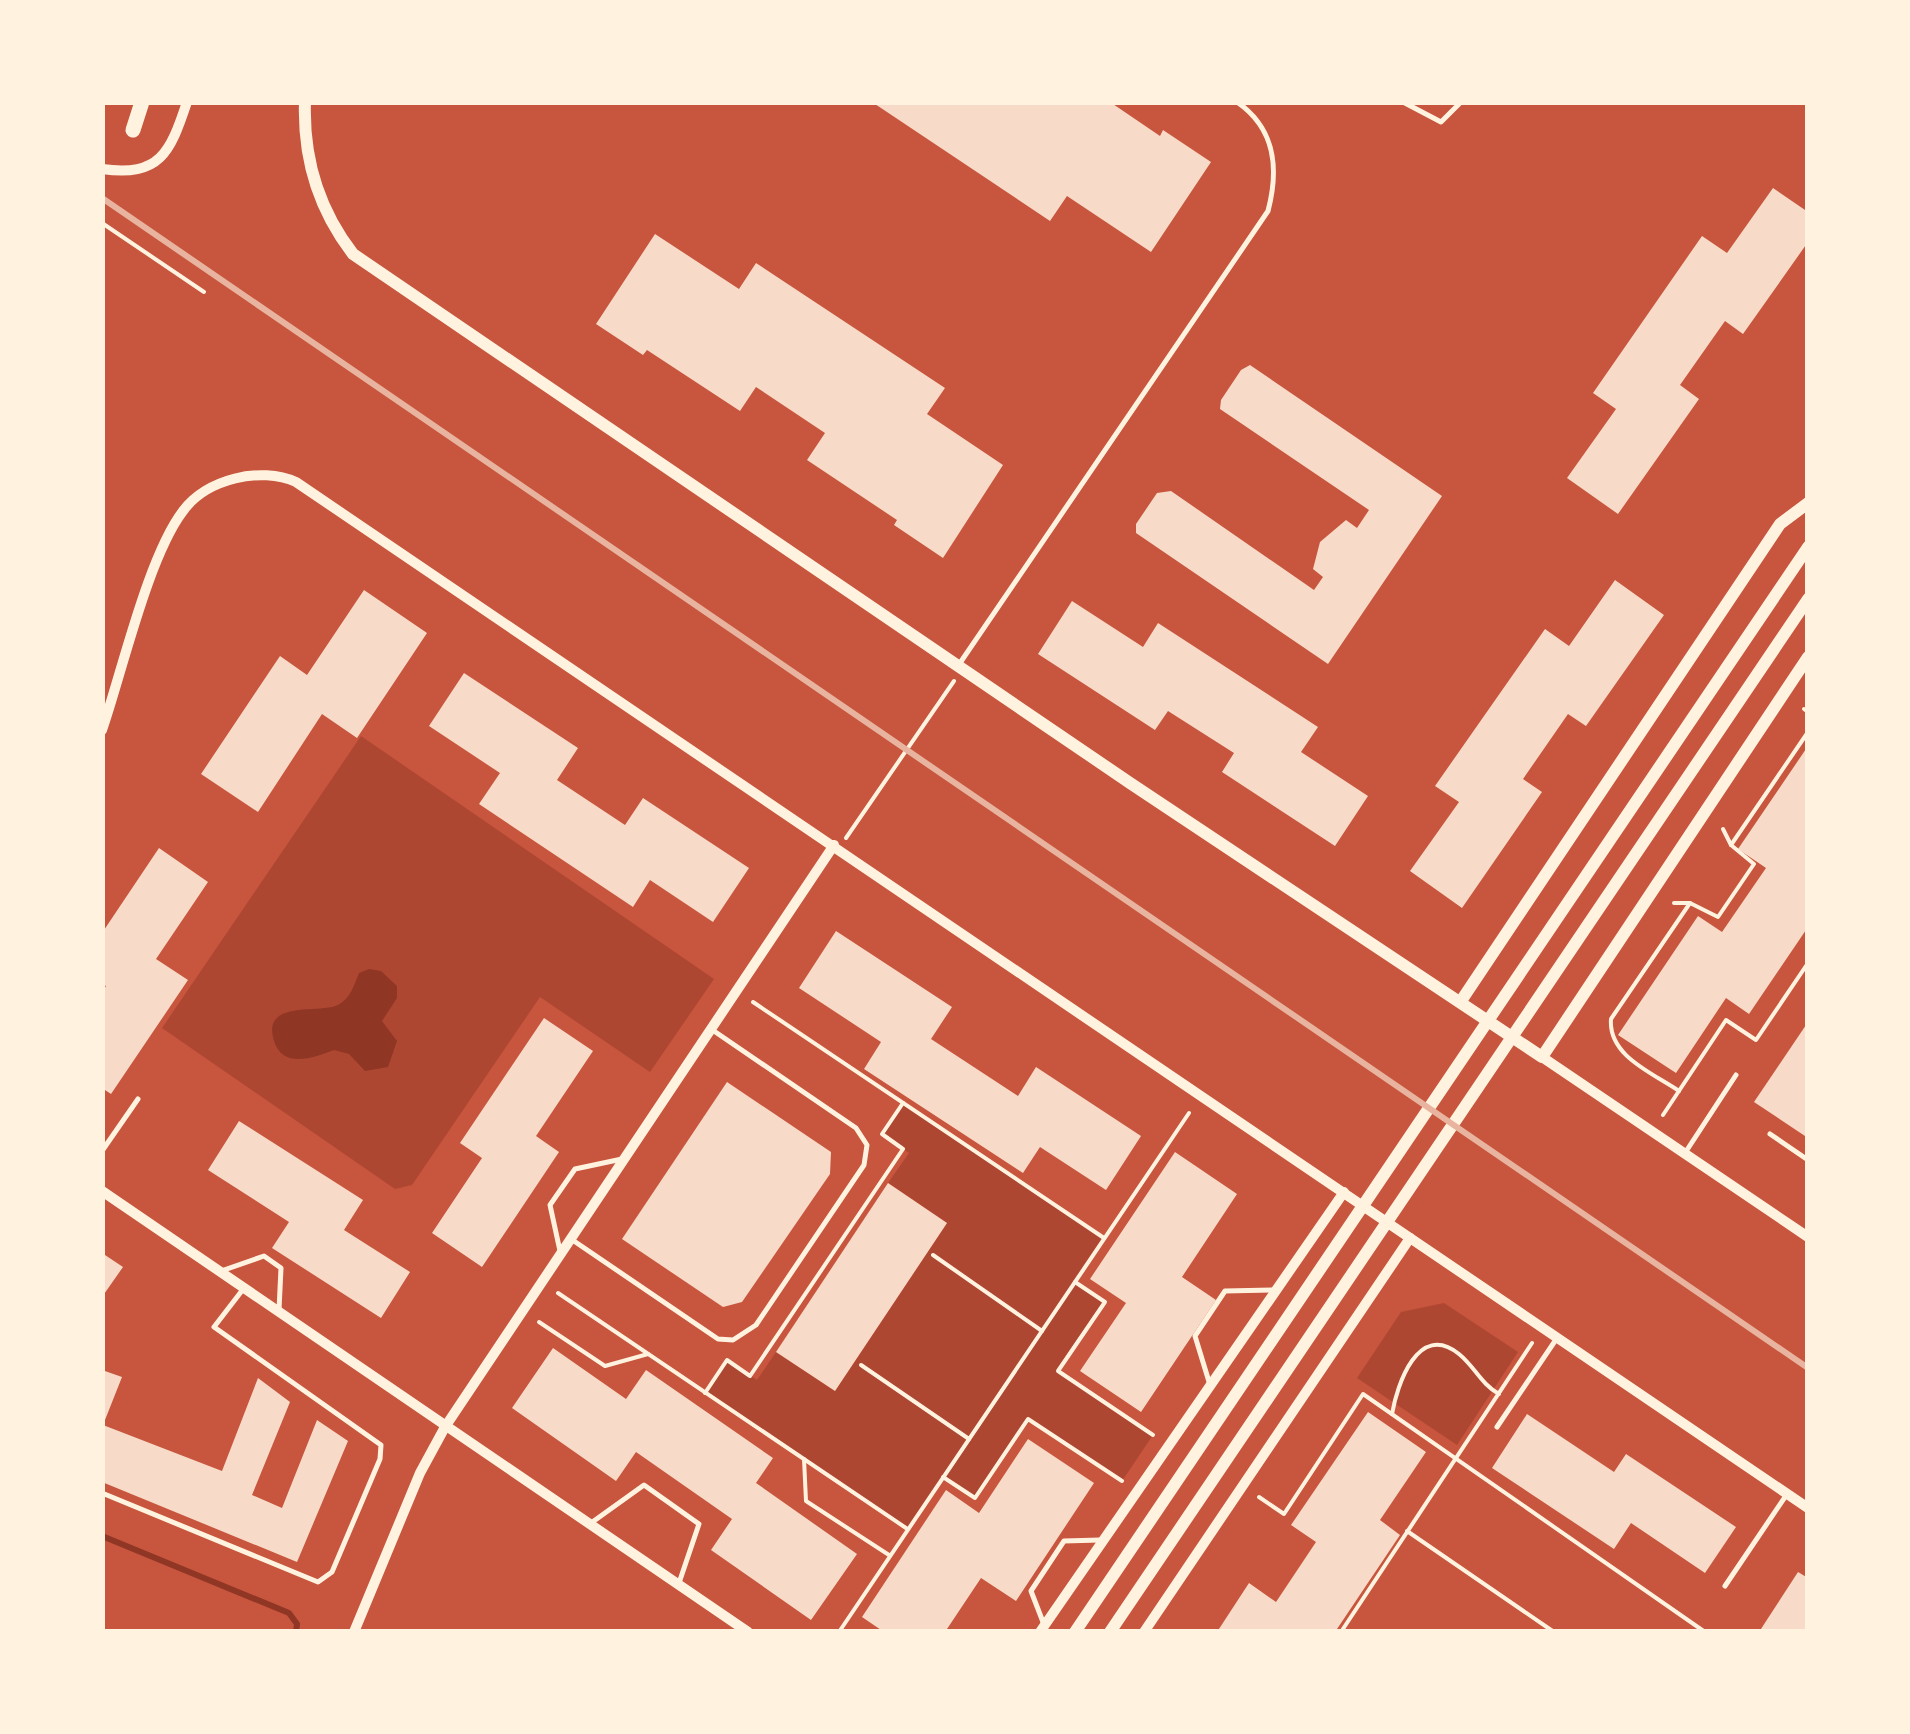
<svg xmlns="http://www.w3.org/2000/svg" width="1910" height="1734" font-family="'Crimson Pro',serif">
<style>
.green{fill:#ae4732}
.water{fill:#8f3625}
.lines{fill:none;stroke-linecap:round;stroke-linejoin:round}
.stream{stroke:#8f3625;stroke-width:6}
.building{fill:#f7dbc8}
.path{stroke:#fff3e0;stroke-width:4}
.service{stroke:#fff3e0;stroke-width:5}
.minor{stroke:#fff3e0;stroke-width:10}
.tertiary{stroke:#fff3e0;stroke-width:12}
.primary{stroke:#fff3e0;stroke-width:15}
.rail{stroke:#e9b49f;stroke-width:6}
</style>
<rect width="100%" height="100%" fill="#c8553d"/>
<g class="green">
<path d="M361 736 714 979 650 1072 540 997 412 1185 395 1189 162 1028Z"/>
<path d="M903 1103 1104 1238 1075 1282 1105 1302 1058 1371 1153 1435 1122 1481 1028 1420 975 1498 943 1478 908 1529 705 1393 727 1360 757 1380 776 1352 835 1391 947 1223 888 1183 909 1153 882 1134Z"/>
<path d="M1444 1303 1518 1352 1457 1445 1357 1378 1401 1312Z"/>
</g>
<path class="water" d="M369 969 381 971 397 986V998L382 1021 397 1041 388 1067 365 1071 349 1054 334 1050C315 1057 283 1070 274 1041 261 999 320 1014 338 1005 351 998 354 985 359 973Z"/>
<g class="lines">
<path class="stream" d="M102 1536 289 1613 297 1624 296 1632"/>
</g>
<g class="building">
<path d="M872 102H1110L1160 136 1163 130 1211 162 1151 252 1067 196 1050 221Z"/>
<path d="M1773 188 1808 212V242L1743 334 1725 321 1680 385 1699 399 1618 514 1567 478 1616 409 1593 393 1702 236 1727 253Z"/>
<path d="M655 234 739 289 756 263 945 388 927 414 1003 465 943 558 894 525 897 520 807 460 825 433 756 387 740 411 647 350 643 355 596 324Z"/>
<path d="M1250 365 1442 496 1328 664 1136 533V524L1157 493 1171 491 1314 590 1323 577 1313 569 1320 542 1346 520 1357 528 1369 510 1220 409 1221 400 1241 370Z"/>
<path d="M1615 580 1664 615 1586 726 1568 714 1523 779 1542 792 1462 908 1410 871 1459 802 1435 786 1545 629 1569 646Z"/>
<path d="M364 590 427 633 357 738 322 714 258 812 201 774 280 656 307 675Z"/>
<path d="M1072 601 1143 647 1158 623 1318 727 1301 752 1368 796 1335 846 1222 772 1234 753 1168 711 1155 730 1038 654Z"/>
<path d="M464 673 578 748 557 780 625 825 643 798 749 868 713 922 650 880 633 907 479 804 500 773 429 726Z"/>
<path d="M1808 746V927L1749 1014 1726 998 1676 1073 1618 1035 1698 916 1722 932 1766 868 1738 849Z"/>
<path d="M159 848 208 882 156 959 188 980 111 1094 102 1088V992L106 986 102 984V933Z"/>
<path d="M836 931 952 1007 931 1039 1018 1096 1036 1067 1141 1136 1106 1190 1040 1147 1023 1173 864 1069 881 1042 799 988Z"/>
<path d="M544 1018 593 1051 536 1136 559 1152 482 1267 432 1233 482 1158 460 1143Z"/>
<path d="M1808 1022V1138L1754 1102Z"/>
<path d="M727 1082 831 1152 830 1174 742 1302 723 1307 622 1239Z"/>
<path d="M239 1121 363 1200 344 1230 410 1272 381 1318 272 1248 289 1222 208 1170Z"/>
<path d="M1175 1152 1237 1194 1182 1277 1216 1300 1141 1412 1080 1371 1126 1303 1090 1279Z"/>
<path d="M888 1183 947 1223 835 1391 776 1352Z"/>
<path d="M102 1253 123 1267 102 1297Z"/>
<path d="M553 1348 626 1399 646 1370 773 1458 756 1483 857 1554 811 1620 711 1550 732 1519 636 1452 616 1481 512 1408Z"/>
<path d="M102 1370 122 1377 103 1425 222 1471 258 1378 290 1402 252 1495 282 1508 317 1420 348 1441 297 1562 102 1482Z"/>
<path d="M1368 1412 1426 1452 1380 1520 1400 1535 1335 1632H1217L1249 1583 1276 1602 1316 1542 1291 1525Z"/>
<path d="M1527 1414 1614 1472 1626 1454 1736 1527 1705 1573 1631 1523 1614 1549 1492 1468Z"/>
<path d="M1028 1439 1094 1483 1016 1601 981 1578 945 1632H884L862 1617 946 1490 979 1513Z"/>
<path d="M1798 1572 1808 1578V1632H1759Z"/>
</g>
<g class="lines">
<g class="path">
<path d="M102 223 204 292"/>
<path d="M1804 709 1808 712"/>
<path d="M1723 829 1731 845"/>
<path d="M846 838 954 681"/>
<path d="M1674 903H1690"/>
<path d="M753 1002 1104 1238"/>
<path d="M1679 1091C1653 1073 1608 1056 1611 1019L1690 903 1718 917 1754 864 1731 845 1808 732"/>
<path d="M1663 1115 1726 1020 1756 1040 1808 963"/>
<path d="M933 1255 1042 1331"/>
<path d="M1075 1282 1105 1302 1058 1371 1153 1435"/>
<path d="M558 1293 906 1528"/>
<path d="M539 1322 605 1366 648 1354"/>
<path d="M861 1365 969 1439"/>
<path d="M705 1393 727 1360 750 1376 903 1149 882 1134 903 1103"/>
<path d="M1392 1414C1397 1385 1418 1321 1459 1354 1475 1367 1481 1384 1499 1394"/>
<path d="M804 1459 806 1501 889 1555"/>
<path d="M943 1477 975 1498 1028 1419 1122 1481"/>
<path d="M1259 1497 1284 1514 1363 1394 1705 1632"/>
<path d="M1407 1531 1554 1632"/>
<path d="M839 1632 1189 1113"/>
<path d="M1341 1632 1532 1343"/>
</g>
<g class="service">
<path d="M1403 102 1441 122 1461 102"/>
<path d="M960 663 1268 211C1279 169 1276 129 1237 102"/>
<path d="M1770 1134 1808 1160"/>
<path d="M102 1151 138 1099"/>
<path d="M1685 1153 1736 1075"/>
<path d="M571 1239 718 1339 733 1340 756 1325 864 1165 867 1145 856 1128 711 1029"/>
<path d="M560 1251 550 1205 575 1169 622 1159"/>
<path d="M221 1271 264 1256 281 1268 279 1310"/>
<path d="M1210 1385 1195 1336 1225 1291 1273 1290"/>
<path d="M1497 1427 1557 1338"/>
<path d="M102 1493 318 1582 332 1572 380 1459 381 1445 214 1327 244 1288"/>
<path d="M591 1523 644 1485 699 1524 679 1583"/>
<path d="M1725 1586 1787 1494"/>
<path d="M1043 1622 1031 1591 1064 1541 1100 1540"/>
</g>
<g class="minor">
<path d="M102 169C160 177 170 153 187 102"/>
<path d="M102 730C122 672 148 557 183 511 206 479 261 466 296 482L1808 1508"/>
<path d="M1542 1057 1808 1237"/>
<path d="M102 1191 748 1632"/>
<path d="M354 1632 420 1473 445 1427 834 845"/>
<path d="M1040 1632 1344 1192"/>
<path d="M1144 1632 1410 1238"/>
</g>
<g class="tertiary">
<path d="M305 102C303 159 319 210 353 254L1130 783 1542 1057 1808 657"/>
<path d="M1461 1001 1780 524 1808 503"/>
<path d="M1075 1632 1808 547"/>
<path d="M1110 1632 1808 599"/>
</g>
<path class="primary" d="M133 130 142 102"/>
<path class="rail" d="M102 198 1808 1368"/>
</g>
<rect width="1910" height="1734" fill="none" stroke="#fff3e0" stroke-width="210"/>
</svg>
